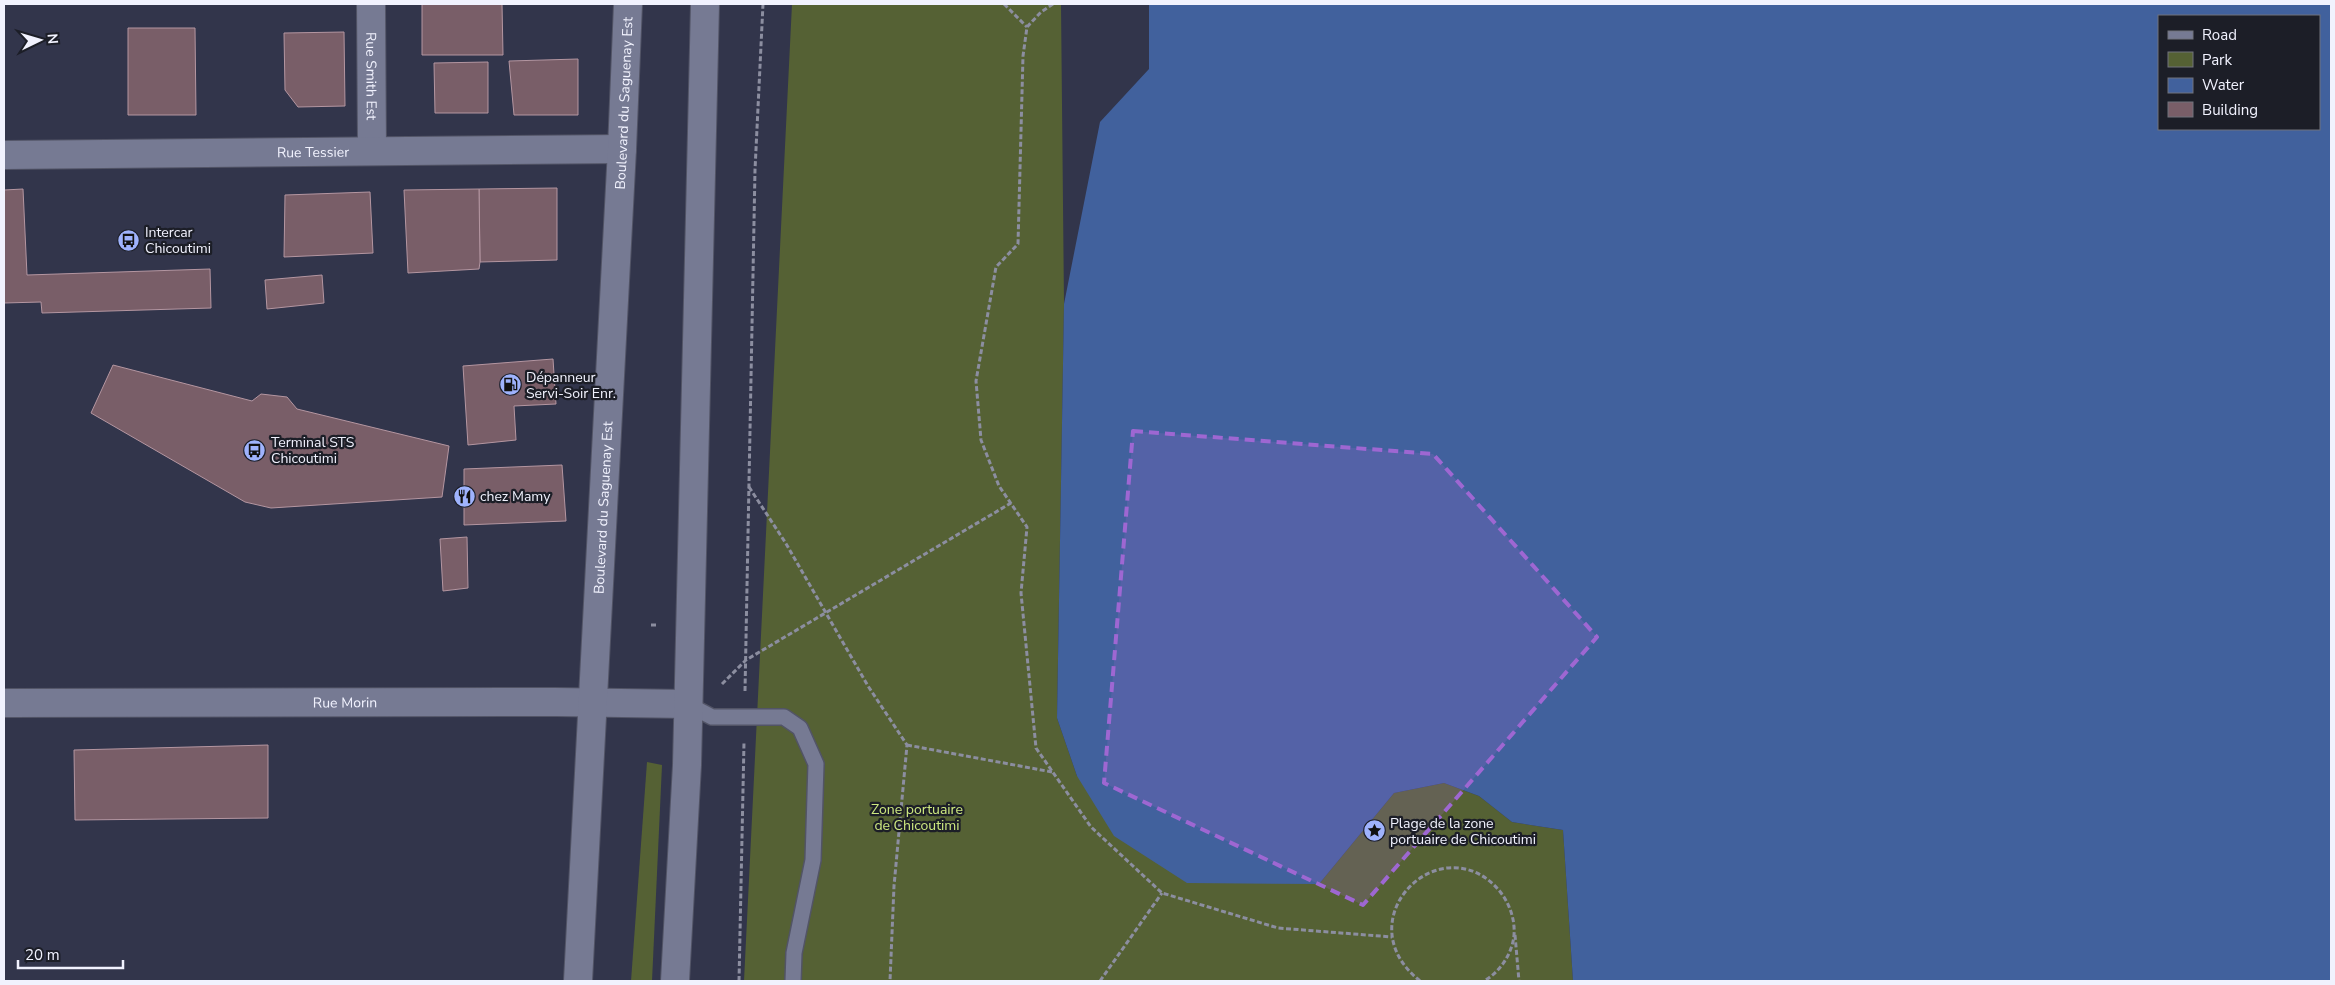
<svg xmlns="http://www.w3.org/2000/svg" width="2335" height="985" font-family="'Nunito Sans',sans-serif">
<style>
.green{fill:#556134}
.water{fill:#41619d;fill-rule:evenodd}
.building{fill:#795e68;stroke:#b496a1}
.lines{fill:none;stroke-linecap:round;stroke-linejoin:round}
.service-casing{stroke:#525466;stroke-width:18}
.minor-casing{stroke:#525466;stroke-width:30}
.secondary-casing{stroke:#525466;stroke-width:30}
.path{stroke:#8c8ea0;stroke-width:3;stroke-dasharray:5 2.5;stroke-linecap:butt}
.service{stroke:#767a93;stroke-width:15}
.minor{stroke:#767a93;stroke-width:28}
.secondary{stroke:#767a93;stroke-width:28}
.marked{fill:#9e67d2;fill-opacity:0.2;stroke:#9e67d2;stroke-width:4;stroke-dasharray:10 6;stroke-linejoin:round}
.labels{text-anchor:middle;stroke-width:4.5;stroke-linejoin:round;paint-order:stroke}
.street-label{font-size:14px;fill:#f1f2fe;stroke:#1c1e27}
.poi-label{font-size:14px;fill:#f1f2fe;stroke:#1c1e27;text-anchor:start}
.park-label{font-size:14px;fill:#cee980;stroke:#1c1e27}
</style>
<rect width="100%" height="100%" fill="#32354b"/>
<g class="green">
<path d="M792 4H1061L1064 304 1057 718 1077 776 1319 884 1394 793 1444 783 1479 796 1512 822 1563 830 1573 981H744Z"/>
<path d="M647 762 662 765 652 981H631Z"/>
</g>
<path class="water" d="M1149 4H2331V981H1573L1563 830 1512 822 1479 796 1444 783 1394 793 1319 884 1187 883 1114 836 1077 776 1057 718 1064 304 1100 122 1149 69ZM2159 16H2319V129H2159Z"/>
<g class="building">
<path d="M422 4H502L503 55H422Z"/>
<path d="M128 28H195L196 115H128Z"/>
<path d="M344 32 345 106 298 107 285 90 284 33Z"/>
<path d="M578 59V115H514L509 61Z"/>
<path d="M488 62V113H435L434 63Z"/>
<path d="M557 188V260L480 262 479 189Z"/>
<path d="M23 189 27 275 210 269 211 308 42 313 41 302 4 303V190Z"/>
<path d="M479 189 480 262 479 269 408 273 404 190Z"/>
<path d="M370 192 373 253 284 257 285 195Z"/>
<path d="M322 275 324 303 267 309 265 280Z"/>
<path d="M553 359 556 404 514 406 516 440 468 445 463 366Z"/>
<path d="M113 365 252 401 261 394 287 397 297 409 449 446 442 497 271 508 245 502 91 413Z"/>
<path d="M562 465 566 521 464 525V469Z"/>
<path d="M467 537 468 588 443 591 440 539Z"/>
<path d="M268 745V818L75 820 74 750Z"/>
</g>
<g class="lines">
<defs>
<path id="service" d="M687 704 712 717H784L800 728 816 764 813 860 794 953 793 981"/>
<g id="minor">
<path id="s1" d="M371 4 372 150"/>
<path id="s2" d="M4 155 622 149"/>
<path id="s3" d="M4 703 556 702 687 704"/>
</g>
<g id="secondary">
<path id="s4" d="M578 981 622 149 628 4"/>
<path d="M675 981 687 765 705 4"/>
</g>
</defs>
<use href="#service" class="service-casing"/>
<use href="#minor" class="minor-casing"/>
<use href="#secondary" class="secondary-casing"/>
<g class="path">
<path d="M1004 4 1027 27"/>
<path d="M1053 4 1041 12 1027 27 1023 56 1018 244 996 267 976 381 981 440 999 486 1027 527 1021 593 1036 748 1091 827 1162 893 1278 928 1392 937"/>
<path d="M749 487 785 542 868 686 907 745 894 886 890 981"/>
<path d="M651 625H658"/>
<path d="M722 684 746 660 1011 503"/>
<path d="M745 691 755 170 763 4"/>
<path d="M907 745 1052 772"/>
<path d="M1515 935 1519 981"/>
<path d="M739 981 744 742"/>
<path d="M1100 981 1162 893"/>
<path d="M1420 981C1346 922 1434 830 1493 884 1505 895 1513 911 1514 927 1516 948 1502 971 1484 981"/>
</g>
<use href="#service" class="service"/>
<use href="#minor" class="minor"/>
<use href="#secondary" class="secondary"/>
</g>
<path class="marked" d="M1133 431 1433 454 1597 637 1363 905 1104 783Z"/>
<defs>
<symbol id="bus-disc" viewBox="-11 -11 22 22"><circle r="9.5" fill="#9fb3fd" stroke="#1c1e27"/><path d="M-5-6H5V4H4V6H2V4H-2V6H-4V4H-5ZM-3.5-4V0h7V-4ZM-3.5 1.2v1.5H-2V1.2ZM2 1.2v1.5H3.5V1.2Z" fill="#111"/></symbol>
<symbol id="fuel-disc" viewBox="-11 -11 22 22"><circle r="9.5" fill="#9fb3fd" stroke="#1c1e27"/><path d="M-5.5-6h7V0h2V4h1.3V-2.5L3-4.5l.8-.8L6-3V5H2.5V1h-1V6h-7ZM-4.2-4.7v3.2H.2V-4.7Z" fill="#111"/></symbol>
<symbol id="restaurant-disc" viewBox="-11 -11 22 22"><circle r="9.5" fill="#9fb3fd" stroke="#1c1e27"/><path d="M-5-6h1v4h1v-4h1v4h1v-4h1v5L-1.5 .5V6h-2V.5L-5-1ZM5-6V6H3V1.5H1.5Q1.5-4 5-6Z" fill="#111"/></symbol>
<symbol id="sight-disc" viewBox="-11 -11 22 22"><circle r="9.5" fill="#9fb3fd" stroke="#1c1e27"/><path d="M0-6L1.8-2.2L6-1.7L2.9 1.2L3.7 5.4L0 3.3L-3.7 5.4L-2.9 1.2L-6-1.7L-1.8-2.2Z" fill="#111"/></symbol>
</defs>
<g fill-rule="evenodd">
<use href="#bus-disc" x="116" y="228" width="25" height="25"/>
<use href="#fuel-disc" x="498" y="372" width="25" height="25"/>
<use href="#bus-disc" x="242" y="438" width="25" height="25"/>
<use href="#restaurant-disc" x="452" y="484" width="25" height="25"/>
<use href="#sight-disc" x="1362" y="818" width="25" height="25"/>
</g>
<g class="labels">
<g class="street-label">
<text dy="5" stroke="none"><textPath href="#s1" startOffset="72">Rue Smith Est</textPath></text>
<text dy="5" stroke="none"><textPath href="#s4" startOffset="879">Boulevard du Saguenay Est</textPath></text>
<text dy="5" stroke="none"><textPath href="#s2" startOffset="309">Rue Tessier</textPath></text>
<text dy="5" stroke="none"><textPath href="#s4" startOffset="474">Boulevard du Saguenay Est</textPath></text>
<text dy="5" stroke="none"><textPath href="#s3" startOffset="341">Rue Morin</textPath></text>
</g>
<g class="poi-label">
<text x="145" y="237">Intercar<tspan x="145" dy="16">Chicoutimi</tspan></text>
<text x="526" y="382">Dépanneur<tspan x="526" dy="16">Servi-Soir Enr.</tspan></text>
<text x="271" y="447">Terminal STS<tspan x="271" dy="16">Chicoutimi</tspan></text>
<text x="480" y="501">chez Mamy</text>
<text x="1390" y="828">Plage de la zone<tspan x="1390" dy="16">portuaire de Chicoutimi</tspan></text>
</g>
<g class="park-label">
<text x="917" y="814">Zone portuaire<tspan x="917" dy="16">de Chicoutimi</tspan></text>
</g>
</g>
<rect width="2335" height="985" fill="none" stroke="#f1f2fe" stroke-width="10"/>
<rect x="2158" y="15" width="162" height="115" fill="#1c1e27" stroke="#71737d"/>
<rect x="2168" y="31" width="25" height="8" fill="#767a93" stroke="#71737d"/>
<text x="2202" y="40" font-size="15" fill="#f1f2fe">Road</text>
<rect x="2168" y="52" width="25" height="15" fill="#556134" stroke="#71737d"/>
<text x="2202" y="65" font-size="15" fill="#f1f2fe">Park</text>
<rect x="2168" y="78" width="25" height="15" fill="#41619d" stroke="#71737d"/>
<text x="2202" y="90" font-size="15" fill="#f1f2fe">Water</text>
<rect x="2168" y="102" width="25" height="15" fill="#795e68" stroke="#71737d"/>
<text x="2202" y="115" font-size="15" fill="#f1f2fe">Building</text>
<g transform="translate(40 40) rotate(85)" stroke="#1c1e27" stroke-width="4" paint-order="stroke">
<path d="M0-4L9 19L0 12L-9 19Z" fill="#f1f2fe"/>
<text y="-8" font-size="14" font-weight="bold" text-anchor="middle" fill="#f1f2fe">N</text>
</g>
<path d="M18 960v8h105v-8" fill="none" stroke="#f1f2fe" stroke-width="2.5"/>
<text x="25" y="960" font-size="15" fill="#f1f2fe" stroke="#1c1e27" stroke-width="4" paint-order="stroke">20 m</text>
</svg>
